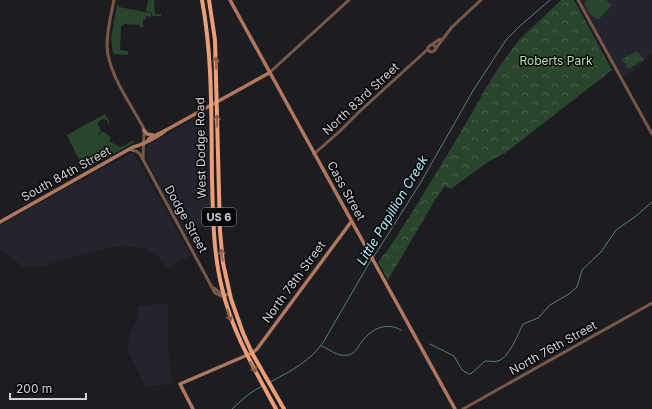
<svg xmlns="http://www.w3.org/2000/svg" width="652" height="409" font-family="Inter,sans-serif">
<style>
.built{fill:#24242e}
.grass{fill:#29452c}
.park{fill:url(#park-crowns)}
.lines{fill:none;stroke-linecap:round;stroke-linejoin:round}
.stream{stroke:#587c84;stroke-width:1}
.tertiary{stroke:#7a5848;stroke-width:3}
.secondary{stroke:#af785f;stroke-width:3.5}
.trunk{stroke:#ec9e79;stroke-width:4}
.oneway{stroke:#855a47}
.labels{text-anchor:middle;stroke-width:3;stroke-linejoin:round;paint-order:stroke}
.shield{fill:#070709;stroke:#969699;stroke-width:1}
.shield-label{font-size:11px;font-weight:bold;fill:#d3d3d7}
.park-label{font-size:12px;fill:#b1e5b4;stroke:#070709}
.street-label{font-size:12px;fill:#d3d3d7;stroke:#070709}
.water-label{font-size:13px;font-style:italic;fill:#aff1ff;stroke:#070709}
</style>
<defs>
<pattern id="park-crowns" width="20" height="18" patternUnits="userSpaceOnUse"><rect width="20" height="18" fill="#29452c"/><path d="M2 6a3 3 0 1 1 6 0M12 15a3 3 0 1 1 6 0" fill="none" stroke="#475f4a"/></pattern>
</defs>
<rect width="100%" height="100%" fill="#1c1c21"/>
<g class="built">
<path d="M580 0H652V54L638 68 624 77 622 76Z"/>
<path d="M204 114 206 115 208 142 211 221 186 235 147 161 146 152 148 145Z"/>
<path d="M131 153 134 154 191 255 168 268 159 257 145 249 130 246H121L98 250 39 267H30L22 266 0 250V225Z"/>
<path d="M168 304V341L170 368 173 381 170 384 146 387 129 354 128 345 130 333 138 319V306L141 305Z"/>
</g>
<g class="grass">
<path d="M148 0H154L155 14H161V16H152V13L146 11Z"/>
<path d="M588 0H606L612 5 599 19C591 19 587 10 584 3Z"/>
<path d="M117 5H119V7L151 13V17L146 16 145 20H143V25L145 27H140V25L124 24 123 26H121L120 50 128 51V53L127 55 114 54 113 52V54L111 38Z"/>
<path d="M105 114 110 122 108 124 107 120 103 119 99 121 98 125 101 130 97 139 102 131 111 137 109 141 120 147 126 145 131 141 135 142 84 170 67 135Z"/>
</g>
<g class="park">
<path d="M561 0H574L612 70 505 153 489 161 451 189 445 186 435 200 388 280 378 262 389 248 413 211 458 137 486 88 501 64 519 40Z"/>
<path d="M637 51 644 60 628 69 622 59Z"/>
</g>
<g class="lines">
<g class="stream">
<path d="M373 258 421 182 474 89 506 40 520 26 550 0"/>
<path d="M430 344 454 356 462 370 469 374 472 373 485 361C490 361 494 362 498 361 509 358 518 334 523 324L538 318 550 305 569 294 577 287 582 270 601 252 616 230 636 216 652 202"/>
<path d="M322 346C331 350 337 357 348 355 356 354 358 346 363 340 373 328 387 322 401 330"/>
<path d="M270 382C291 371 311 361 324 341L371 260"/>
<path d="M232 409 249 394 262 386"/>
</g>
<g class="tertiary">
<path d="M114 0C111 15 107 30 107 46 108 73 130 103 143 127L144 133 143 159"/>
<path d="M578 0 652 134"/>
<path d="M433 45 435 46 436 49 434 51 431 52 428 50V47L440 39"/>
<path d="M436 48 452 27 481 0"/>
<path d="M269 73 349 0"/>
<path d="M131 150 136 151 140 154 215 293 221 296 229 294"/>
<path d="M314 154 340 131 359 112 428 49"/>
<path d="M214 288 223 295"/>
<path d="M463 409 652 303"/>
</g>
<g class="secondary">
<path d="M230 0 455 409"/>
<path d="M144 130 147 134 153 135"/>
<path d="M148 140 150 138 168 129 269 73"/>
<path d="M0 222 133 147C139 146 161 136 166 130"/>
<path d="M193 409 180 384 252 353 257 349 351 222"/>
</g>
<g class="trunk">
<path d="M202 0C213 59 211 119 212 179 213 215 213 252 222 288 232 332 255 370 276 409"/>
<path d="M209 0 215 40 220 231 223 263 231 299 243 333 252 353 284 409"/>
</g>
</g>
<defs><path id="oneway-shaft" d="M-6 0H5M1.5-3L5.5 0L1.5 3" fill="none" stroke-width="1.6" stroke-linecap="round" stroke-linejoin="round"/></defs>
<g class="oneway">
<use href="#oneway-shaft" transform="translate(216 63) rotate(-91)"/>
<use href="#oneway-shaft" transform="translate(217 121) rotate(-91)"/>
<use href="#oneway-shaft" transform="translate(222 255) rotate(-98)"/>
<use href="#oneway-shaft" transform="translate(229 315) rotate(72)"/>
<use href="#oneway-shaft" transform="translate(253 367) rotate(61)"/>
</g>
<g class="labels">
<rect class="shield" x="202" y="208" width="34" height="18" rx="3"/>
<g class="shield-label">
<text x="219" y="221">US 6</text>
</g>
<g class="park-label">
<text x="556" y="65">Roberts Park</text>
</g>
<g class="street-label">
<text transform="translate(361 99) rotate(-43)" y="4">North 83rd Street</text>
<text transform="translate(201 148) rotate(-91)" y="4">West Dodge Road</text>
<text transform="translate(66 174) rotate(-29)" y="4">South 84th Street</text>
<text transform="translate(346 191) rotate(61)" y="4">Cass Street</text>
<text transform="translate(186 219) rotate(61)" y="4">Dodge Street</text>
<text transform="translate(294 282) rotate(-54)" y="4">North 78th Street</text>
<text transform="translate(553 348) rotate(-29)" y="4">North 76th Street</text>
</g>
<g class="water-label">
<text transform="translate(392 210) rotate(-59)" y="5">Little Papillion Creek</text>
</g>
</g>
<path d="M10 393v6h76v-6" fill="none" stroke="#d3d3d7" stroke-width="2"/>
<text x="16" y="393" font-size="12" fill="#d3d3d7" stroke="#070709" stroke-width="3" paint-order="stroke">200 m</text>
</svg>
